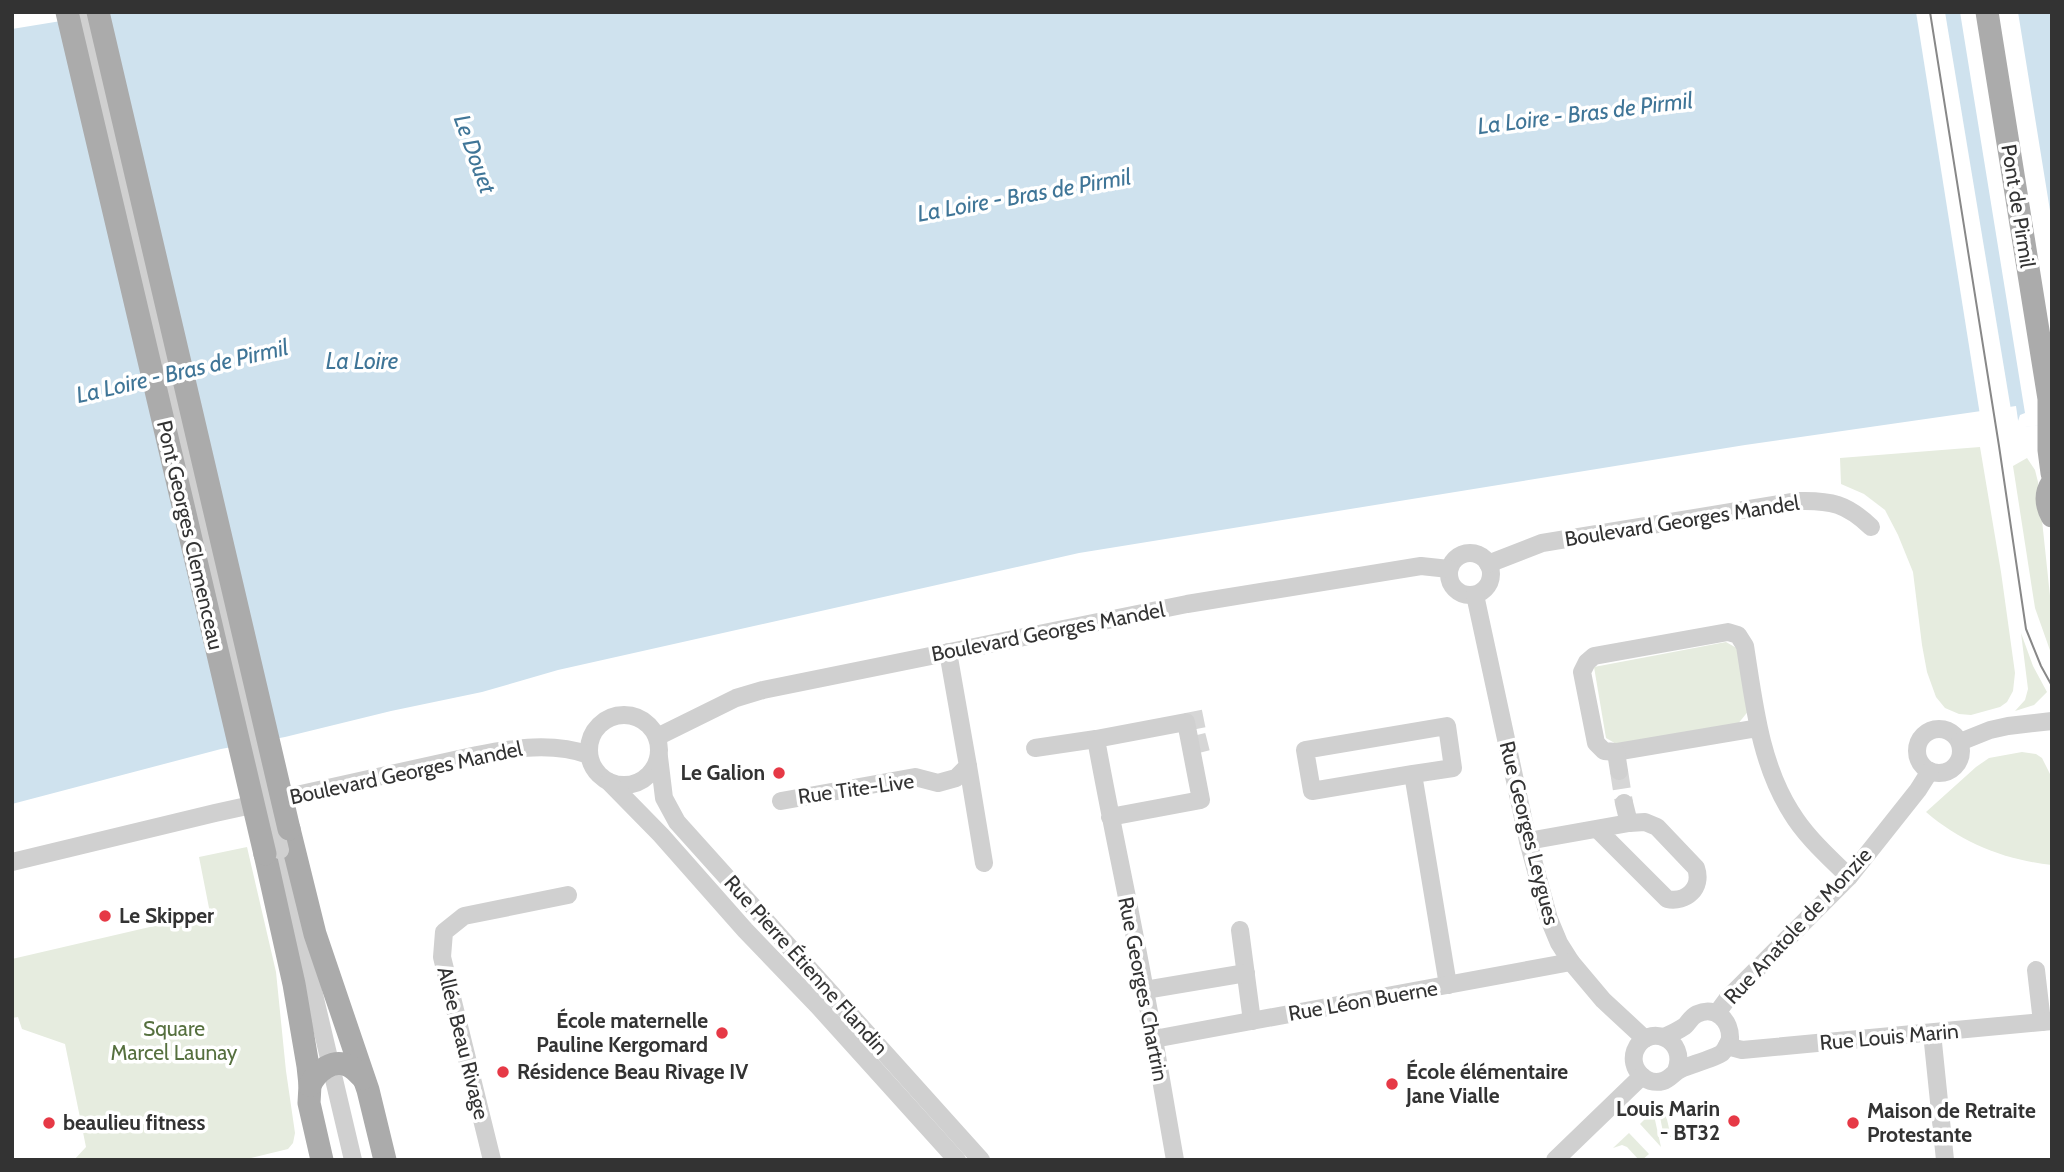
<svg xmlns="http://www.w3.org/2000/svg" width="2064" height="1172" font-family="Cabin,sans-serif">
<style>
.green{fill:#e6ecdf}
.water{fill:#cfe2ee}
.pier{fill:#fff}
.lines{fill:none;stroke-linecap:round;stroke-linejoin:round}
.minor-tunnel{stroke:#d6d6d6;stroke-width:18;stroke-dasharray:18 9;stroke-linecap:butt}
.minor{stroke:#d0d0d0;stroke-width:18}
.major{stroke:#ababab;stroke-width:23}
.tram{stroke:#888;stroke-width:2}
.minor-bridge{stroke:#d0d0d0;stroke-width:18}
.major-bridge{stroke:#ababab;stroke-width:23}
.poi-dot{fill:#e63946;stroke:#fff;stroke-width:2.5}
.labels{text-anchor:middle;stroke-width:7;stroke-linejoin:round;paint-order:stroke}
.street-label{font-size:21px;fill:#333;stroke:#fff}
.poi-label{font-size:21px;font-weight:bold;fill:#333;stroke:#fff;text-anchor:start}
.park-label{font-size:21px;fill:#56703f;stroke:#fff}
.water-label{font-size:23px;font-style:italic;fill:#3f7597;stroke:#fff}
</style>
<rect width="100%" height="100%" fill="#fff"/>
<g class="green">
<path d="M1980 447 2001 572 2015 673 2013 691 2007 702 2000 707 1971 715 1959 714 1945 708 1936 697 1927 672 1922 645 1913 572 1898 535 1885 510 1864 494 1841 484 1840 458Z"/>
<path d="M2027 458 2035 470 2038 482 2052 615V656L2035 608 2013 466Z"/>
<path d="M2021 633 2033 666 2047 692 2034 705 2015 711 2025 700 2028 689Z"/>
<path d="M1726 642 1740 650 1750 709 1737 725 1618 745 1606 738 1594 667Z"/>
<path d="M2022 752 2036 754 2042 758 2052 778V865C2005 860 1962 843 1926 812L1976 767 1989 758Z"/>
<path d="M247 847 276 972 286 1071 295 1133 293 1143 288 1149 243 1160H74L86 1147 65 1044 22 1029 18 1017 12 1018V959L210 913 199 857Z"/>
<path d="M1663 1102 1671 1137H1664L1658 1107Z"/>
<path d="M1653 1111 1661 1147 1640 1124Z"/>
<path d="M1629 1133 1649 1154 1642 1160H1639L1627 1147 1622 1145 1613 1148Z"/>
</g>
<path class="water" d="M116 12H2052V424L2019 427 2016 406 1745 445 1079 553 558 670 482 692 391 711 285 737 221 749 12 804V29Z"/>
<g class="pier">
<path d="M1916 12H1945L2011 410 1980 415Z"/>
<path d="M1960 12H2018L2052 223V424L2016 428 2015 422 2018 421 2020 415 2025 413Z"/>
</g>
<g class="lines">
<g class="minor-tunnel">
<path d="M1186 722 1206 718"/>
<path d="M1190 746 1210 741"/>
<path d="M1619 771 1624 803"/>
</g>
<g class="minor">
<path d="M83 12 167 375"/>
<circle cx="1470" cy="574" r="21"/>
<path d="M1488 564 1542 543 1798 501C1831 500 1847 504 1871 527"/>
<path d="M1475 595 1528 841 1549 919 1559 943 1571 962 1603 1000 1645 1039"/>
<circle cx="624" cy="750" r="35"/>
<path d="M1758 728 1616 752 1604 751 1596 743 1582 672 1587 662 1594 656 1728 632 1738 635 1745 646C1754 703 1760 763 1791 812 1806 837 1829 857 1849 877"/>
<circle cx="1939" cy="751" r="22"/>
<path d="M657 737 736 698 763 690 1187 604 1421 566 1449 569"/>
<path d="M1960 742 1990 730 2008 726 2052 721"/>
<path d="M1035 748 1096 739"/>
<path d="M1616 752 1619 771"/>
<path d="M659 757 664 798 677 822 981 1160"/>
<path d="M968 766 984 863"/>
<path d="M1413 774 1312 791 1305 750 1447 726 1453 768 1413 774 1448 985"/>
<path d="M609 782 661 835 745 930 818 1006 957 1160"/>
<path d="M781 801 915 777 938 783 956 778 968 766 948 652"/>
<path d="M1624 803 1629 823"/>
<path d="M1110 817 1201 800 1186 722 1096 739C1111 823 1130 907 1145 991 1156 1047 1165 1104 1175 1160"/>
<path d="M1528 841 1629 823 1645 822 1657 827 1696 868C1703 888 1686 903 1667 899L1597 829"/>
<path d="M280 850 353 1160"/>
<path d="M12 862 215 813 477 755C514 748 553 742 589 755"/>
<path d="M1240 930 1252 1021"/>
<path d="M2036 970 2042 1022"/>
<path d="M1145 990 1246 973"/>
<path d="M1717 1013 1728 998 1849 877 1918 790 1930 771"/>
<path d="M1932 1033 1945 1160"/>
<path d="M1664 1037C1671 1034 1679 1030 1685 1026 1689 1022 1691 1017 1697 1014 1716 1005 1731 1021 1730 1039 1728 1044 1726 1049 1722 1053 1715 1058 1690 1065 1681 1069 1674 1072 1670 1079 1663 1081 1645 1086 1629 1068 1635 1051 1646 1022 1689 1038 1676 1071"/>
<path d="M1154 1039 1571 962"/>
<path d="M1727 1046 1742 1050 2052 1021"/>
<path d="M492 1160 442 957 444 932 464 916 568 895"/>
<path d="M1555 1160 1642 1076"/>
</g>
<g class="major">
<path d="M1987 12 2049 399V450L2052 473"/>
<path d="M2052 483C2045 494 2046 505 2052 516"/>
<path d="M289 829 315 934 368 1090 385 1160"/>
<path d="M265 854 294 984 308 1066 310 1085 309 1103 322 1160"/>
<path d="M310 1085C317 1071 333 1058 349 1066 354 1068 359 1074 363 1078"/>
</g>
<path class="tram" d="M1930 12 1999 446 2026 629 2041 666 2052 686"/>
<path class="minor-bridge" d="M167 375 280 850"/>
<g class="major-bridge">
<path d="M67 12 265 854"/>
<path d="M98 12 289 829"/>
</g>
</g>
<g class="poi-dot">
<circle cx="779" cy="773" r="7"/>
<circle cx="105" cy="916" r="7"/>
<circle cx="722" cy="1033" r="7"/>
<circle cx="503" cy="1072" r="7"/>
<circle cx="1392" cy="1084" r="7"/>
<circle cx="1734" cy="1121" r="7"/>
<circle cx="49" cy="1123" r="7"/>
<circle cx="1853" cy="1123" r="7"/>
</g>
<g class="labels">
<g class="street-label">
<text transform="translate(2018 206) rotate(81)" y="7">Pont de Pirmil</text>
<text transform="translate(1682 521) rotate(-9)" y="7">Boulevard Georges Mandel</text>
<text transform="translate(190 535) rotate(77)" y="7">Pont Georges Clemenceau</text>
<text transform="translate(1048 632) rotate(-11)" y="7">Boulevard Georges Mandel</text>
<text transform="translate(406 773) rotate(-12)" y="7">Boulevard Georges Mandel</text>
<text transform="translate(856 789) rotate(-8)" y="7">Rue Tite-Live</text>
<text transform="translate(1529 833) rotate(76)" y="7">Rue Georges Leygues</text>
<text transform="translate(1798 926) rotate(-47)" y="7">Rue Anatole de Monzie</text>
<text transform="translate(806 965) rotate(48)" y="7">Rue Pierre Étienne Flandin</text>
<text transform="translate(1143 989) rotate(79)" y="7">Rue Georges Chartrin</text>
<text transform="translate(1363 1001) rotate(-10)" y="7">Rue Léon Buerne</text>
<text transform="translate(1889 1037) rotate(-5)" y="7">Rue Louis Marin</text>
<text transform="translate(463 1043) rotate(76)" y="7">Allée Beau Rivage</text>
</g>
<g class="poi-label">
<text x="765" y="780" text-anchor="end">Le Galion</text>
<text x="119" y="923">Le Skipper</text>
<text x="708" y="1028" text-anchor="end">École maternelle<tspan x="708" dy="24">Pauline Kergomard</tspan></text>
<text x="517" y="1079">Résidence Beau Rivage IV</text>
<text x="1406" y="1079">École élémentaire<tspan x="1406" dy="24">Jane Vialle</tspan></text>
<text x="1720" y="1116" text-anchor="end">Louis Marin<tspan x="1720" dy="24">- BT32</tspan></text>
<text x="1867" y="1118">Maison de Retraite<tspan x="1867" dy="24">Protestante</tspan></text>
<text x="63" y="1130">beaulieu fitness</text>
</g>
<g class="park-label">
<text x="174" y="1036">Square<tspan x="174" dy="24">Marcel Launay</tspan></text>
</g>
<g class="water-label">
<text transform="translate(1585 113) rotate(-7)" y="8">La Loire - Bras de Pirmil</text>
<text transform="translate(475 154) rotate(70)" y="8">Le Douet</text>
<text transform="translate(1024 195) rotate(-10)" y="8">La Loire - Bras de Pirmil</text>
<text x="362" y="369">La Loire</text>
<text transform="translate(182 371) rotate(-13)" y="8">La Loire - Bras de Pirmil</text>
</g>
</g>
<rect width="2064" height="1172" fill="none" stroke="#333333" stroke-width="28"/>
</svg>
